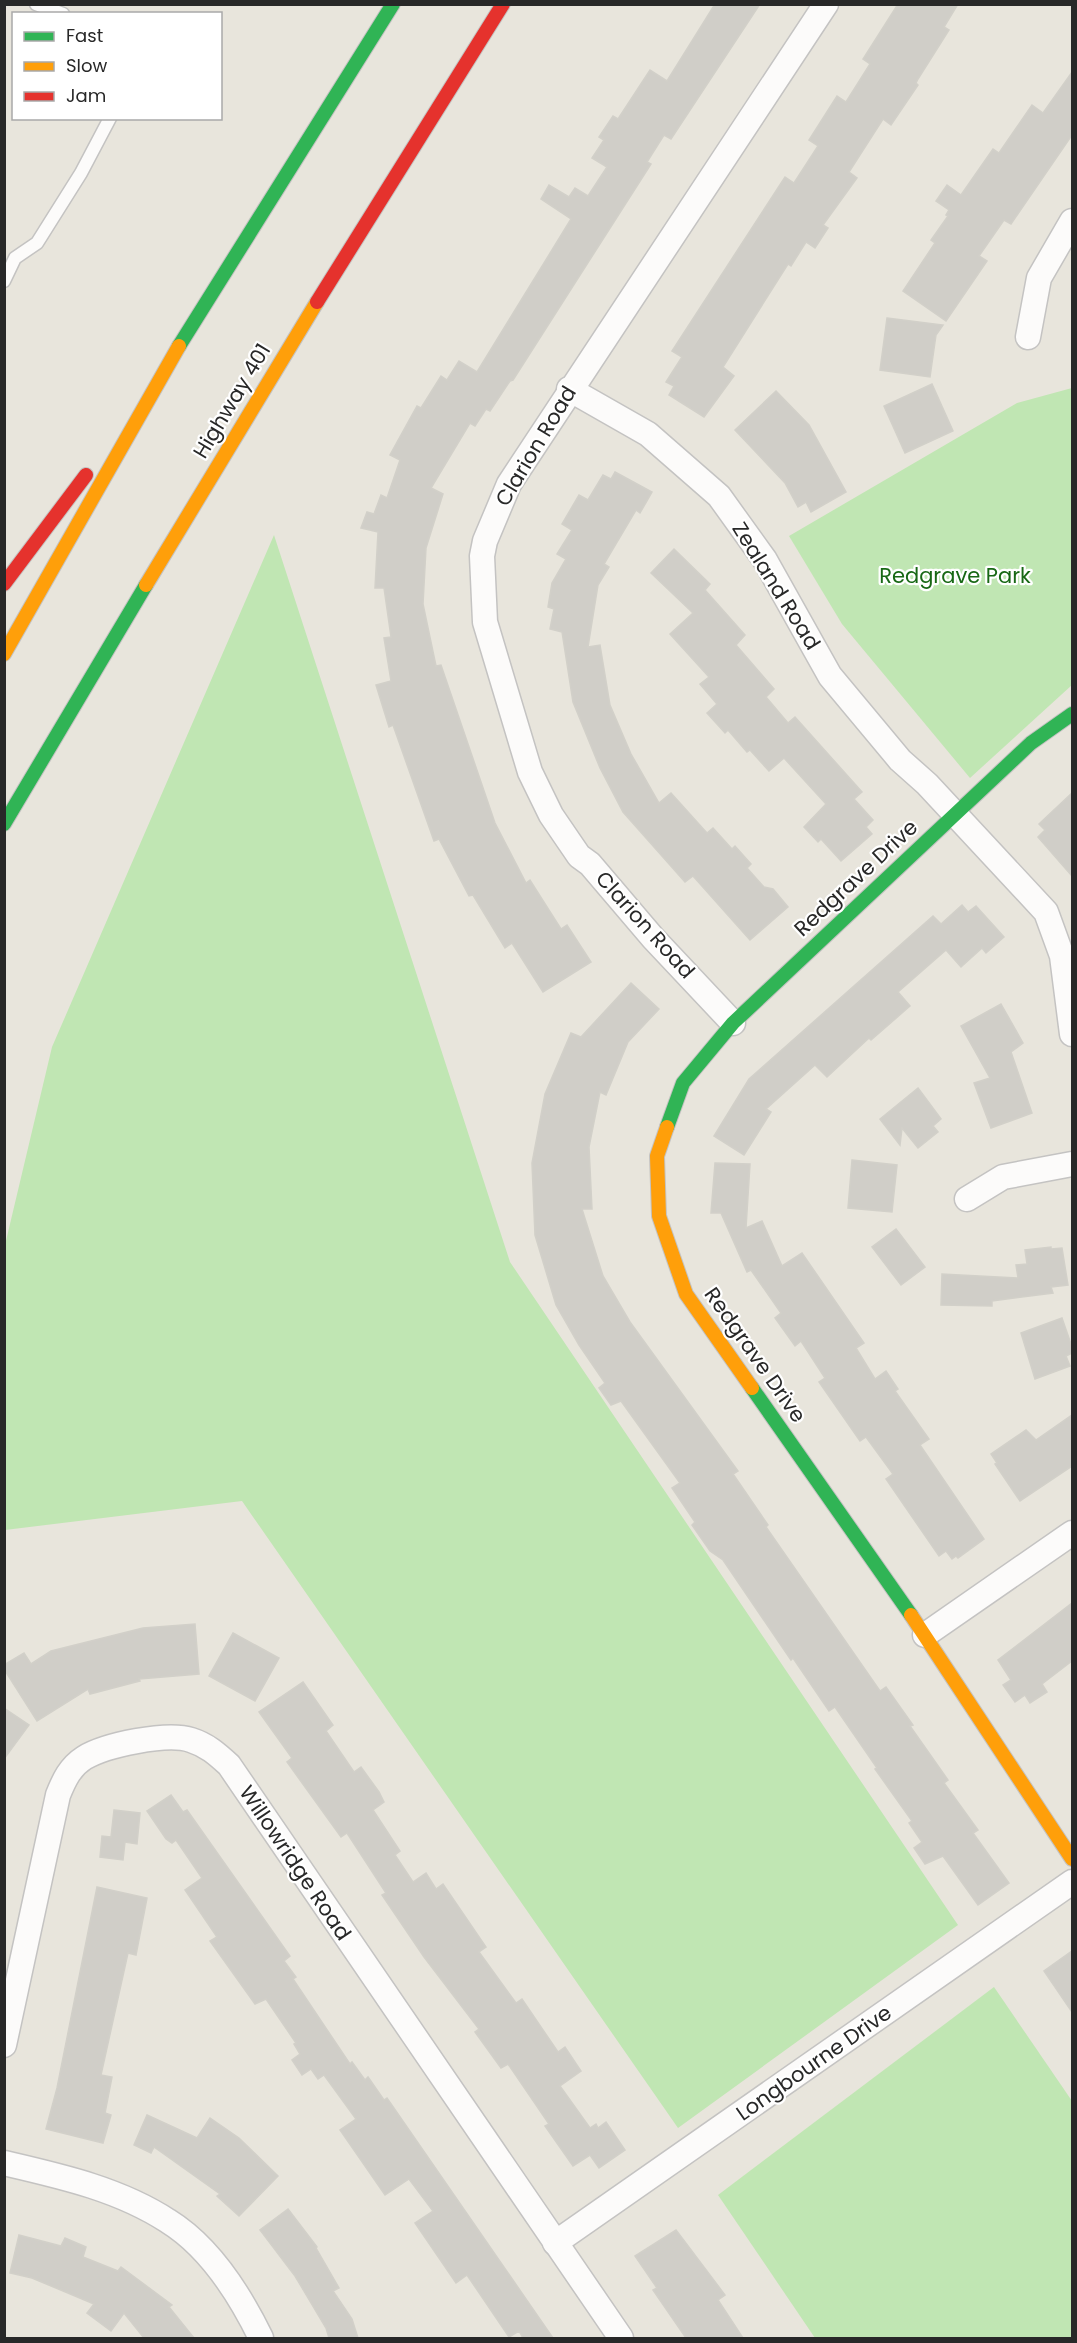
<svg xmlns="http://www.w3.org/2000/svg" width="1077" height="2343" font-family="Poppins,sans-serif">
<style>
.green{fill:#c0e6b3}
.building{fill:#d0cec8;stroke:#d2d0c9;stroke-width:1.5}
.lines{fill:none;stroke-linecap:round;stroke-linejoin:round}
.lane-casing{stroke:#c4c3c2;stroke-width:15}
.street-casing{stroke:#c4c3c2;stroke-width:27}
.fast-casing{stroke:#c4c3c2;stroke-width:16}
.slow-casing{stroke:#c4c3c2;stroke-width:16}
.jam-casing{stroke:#c4c3c2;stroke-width:16}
.lane{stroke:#fcfbfa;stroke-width:12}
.street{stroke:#fcfbfa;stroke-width:24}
.fast{stroke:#30b455;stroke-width:14}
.slow{stroke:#ff9f0a;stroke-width:14}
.jam{stroke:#e5322d;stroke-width:14}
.labels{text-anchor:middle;stroke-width:4.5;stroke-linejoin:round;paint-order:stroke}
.street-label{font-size:21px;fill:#282828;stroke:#fff}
.park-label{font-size:21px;fill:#186815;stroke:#fff}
</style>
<rect width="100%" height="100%" fill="#e8e5dc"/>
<g class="green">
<path d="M1072 388V685L970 778 842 624 789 536 1017 403Z"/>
<path d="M274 535 510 1262 958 1925 678 2128 242 1501 5 1530V1245L52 1047Z"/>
<path d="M994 1987 1072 2101V2338H815L718 2195Z"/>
</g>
<g class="building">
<path d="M715 4H760L671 139 664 135 647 162 651 164 513 380 510 381 490 411 486 409 475 426 470 423 431 488 443 494 426 548 423 604 436 666 441 665 495 823 526 883 530 880 561 929 567 925 591 962 543 992 512 943 505 948 473 895 469 896 439 839 434 841 393 725 389 727 376 685 391 681 384 638 391 637 384 588H375L378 532 361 528 367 512 374 514 381 495 387 498 400 460 390 455 417 406 421 408 441 376 447 380 459 361 477 372 571 219 541 199 549 185 569 197 575 188 588 196 607 167 592 158 604 140 599 137 613 116 618 119 650 70 667 81Z"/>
<path d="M898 4H958L944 27 949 30 918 79 916 83 918 85 891 125 883 119 849 172 857 178 823 225 828 228 815 248 806 242 791 266 788 264 723 367 734 376 704 417 669 395 674 386 666 382 682 357 672 351 785 177 794 183 818 146 809 140 837 96 846 102 870 64 863 59Z"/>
<path d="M1072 72V135L1011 224 1004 220 979 256 987 261 946 321 903 291 935 243 931 240 948 216 946 215 949 210 936 201 947 185 961 195 993 149 999 153 1032 105 1043 113Z"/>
<path d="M887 318 943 325 936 335 930 377 880 370Z"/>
<path d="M932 384 953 431 905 453 884 406Z"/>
<path d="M776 391 809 425 846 492 811 512 806 502 798 507 785 483 735 430Z"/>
<path d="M615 472 652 492 640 513 636 510 604 564 609 567 598 585 588 647 600 645 610 705 631 754 659 803 671 793 707 833 713 828 732 849 735 846 751 864 747 868 764 887 773 889 788 907 750 940 693 876 685 882 623 812 600 768 573 702 562 632 550 629 554 609 548 607 552 583 566 559 557 554 572 530 562 524 579 495 588 500 603 475 611 479Z"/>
<path d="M674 549 710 584 705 590 745 635 736 645 774 689 766 697 788 723 795 717 862 792 854 799 873 820 866 827 872 834 841 861 821 839 818 842 804 827 826 804 784 758 769 771 750 750 747 752 728 730 725 733 707 713 717 704 700 684 709 677 670 634 693 613 651 573Z"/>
<path d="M1072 793V876L1038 837 1045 830 1039 824Z"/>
<path d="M962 905 968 912 976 906 1004 937 986 953 982 948 961 967 946 950 898 992 910 1006 871 1040 869 1038 827 1077 815 1065 766 1109 771 1112 744 1155 714 1136 749 1079 933 916 941 924Z"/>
<path d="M631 983 659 1009 628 1042 606 1095 600 1092 589 1147 592 1209H582L603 1276 630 1322 738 1471 733 1474 768 1525 766 1527 880 1691 886 1687 913 1725 910 1726 948 1780 944 1783 978 1830 973 1833 1009 1883 978 1905 943 1856 925 1864 914 1848 922 1842 909 1823 912 1821 875 1769 877 1768 835 1707 829 1711 793 1658 791 1660 723 1560 710 1551 692 1525 695 1522 672 1488 680 1483 621 1401 611 1405 599 1388 605 1383 579 1345 556 1305 535 1235 532 1163 545 1094 571 1033 581 1037Z"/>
<path d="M1001 1004 1023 1043 1011 1052 1032 1113 991 1128 974 1083 990 1078 961 1026Z"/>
<path d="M918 1088 941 1119 933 1126 938 1132 918 1148 902 1128 900 1145 880 1119Z"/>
<path d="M852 1160 897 1165 892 1212 848 1208Z"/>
<path d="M715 1163 750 1164 746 1228 762 1221 782 1266 802 1253 864 1343 856 1348 875 1379 886 1371 898 1389 895 1391 929 1439 920 1445 984 1539 958 1558 956 1556 952 1559 946 1551 939 1556 886 1479 893 1474 866 1437 860 1441 819 1382 825 1378 801 1341 795 1346 775 1318 781 1313 751 1270 747 1272 721 1213H711Z"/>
<path d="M896 1229 925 1267 901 1285 872 1247Z"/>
<path d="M1051 1247V1249L1062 1248 1068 1285 1051 1287 1053 1293 992 1301V1306L941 1305 942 1274 1018 1278 1016 1265 1027 1264 1025 1250Z"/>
<path d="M1062 1318 1072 1347V1353L1066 1356 1070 1366 1035 1379 1021 1333Z"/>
<path d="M1072 1415V1466L1020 1501 995 1464 997 1463 991 1454 1026 1430 1036 1440Z"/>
<path d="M1072 1603V1661L1042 1684 1047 1692 1030 1703 1025 1695 1015 1702 1003 1685 1011 1680 998 1660Z"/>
<path d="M195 1624 199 1674 139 1679 140 1681 90 1694 88 1689 37 1721 4 1669V1665L24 1653 31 1664 51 1651 143 1628Z"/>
<path d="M233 1633 279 1658 255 1701 209 1676Z"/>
<path d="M303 1682 333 1725 326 1731 354 1772 361 1767 379 1792 384 1802 373 1810 400 1851 395 1855 413 1882 426 1873 436 1889 443 1884 486 1947 479 1952 516 2003 522 1999 558 2052 565 2047 581 2071 560 2086 590 2128 596 2124 598 2128 606 2122 625 2150 599 2168 590 2155 573 2166 545 2126 549 2124 508 2064 501 2068 475 2032 479 2029 424 1957 382 1895 386 1893 347 1833 341 1837 287 1762 292 1758 259 1712Z"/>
<path d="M4 1708 29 1725 4 1759Z"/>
<path d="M171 1795 183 1812 187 1810 290 1956 284 1961 296 1977 293 1979 350 2064 352 2062 365 2080 368 2077 384 2100 387 2098 553 2338H523L519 2331 509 2337 467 2275 456 2283 415 2223 433 2211 409 2179 385 2195 340 2130 356 2119 324 2075 318 2079 311 2069 302 2075 292 2060 300 2054 294 2044 296 2043 266 1999 255 2004 210 1941 217 1937 185 1890 202 1878 176 1840 172 1843 166 1839 147 1811Z"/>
<path d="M114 1810 140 1813 137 1844 125 1842 123 1860 100 1857 102 1836 111 1837Z"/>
<path d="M97 1887 147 1898 136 1955 128 1953 101 2075 112 2077 105 2113 111 2115 103 2143 46 2129 57 2088Z"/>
<path d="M1072 1951V2012L1044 1971Z"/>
<path d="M147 2115 197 2138 210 2118 239 2138 278 2176 239 2216 217 2196 220 2194 154 2147 151 2153 134 2145Z"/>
<path d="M288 2209 317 2247 316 2248 339 2288 333 2291 352 2319 358 2338H329L326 2328 295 2276 260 2230Z"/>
<path d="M676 2230 725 2295 718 2300 743 2338H686L653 2290 657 2288 635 2256Z"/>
<path d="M19 2235 61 2246 65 2238 86 2247 83 2257 118 2271 121 2267 172 2305 169 2307 194 2338H144L124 2313 111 2331 87 2313 94 2304 32 2278 10 2273Z"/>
</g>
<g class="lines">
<defs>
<g id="lane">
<path d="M36 4 63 14"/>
<path d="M4 281 15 258 37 243 81 173 110 118"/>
</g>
<g id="street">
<path d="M1028 337 1039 278 1072 221"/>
<path d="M569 389 648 434 719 496 765 560 830 676 900 760 927 784 1046 912 1062 956 1072 1034"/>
<path d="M733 1023 653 938 590 864 579 856 551 815 530 772 485 622 482 556 485 541 509 484 826 4"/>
<path d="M967 1199 1003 1177 1072 1164"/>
<path d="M925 1635 1072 1533"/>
<path d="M4 2045 58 1795C64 1780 70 1767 84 1758 105 1745 167 1732 191 1740 207 1745 217 1754 229 1765L621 2338"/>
<path d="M4 2163C60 2176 119 2189 168 2221 210 2247 240 2295 261 2338"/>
<path d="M555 2243 1072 1882"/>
</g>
<g id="fast">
<path d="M179 346 393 4"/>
<path d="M4 824 146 585"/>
<path d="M667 1127 683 1083 733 1023 1031 743 1072 714"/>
<path d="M752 1388 911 1615"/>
</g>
<g id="slow">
<path d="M146 585 317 302"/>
<path d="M4 654 179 346"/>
<path d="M667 1127 657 1156 659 1216 686 1294 752 1388"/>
<path d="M911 1615 1072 1859"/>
</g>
<g id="jam">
<path d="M317 302 503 4"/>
<path d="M4 584 86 475"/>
</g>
</defs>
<use href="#lane" class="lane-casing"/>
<use href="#street" class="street-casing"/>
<use href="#fast" class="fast-casing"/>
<use href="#slow" class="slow-casing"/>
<use href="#jam" class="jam-casing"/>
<use href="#lane" class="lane"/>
<use href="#street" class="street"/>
<use href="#fast" class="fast"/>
<use href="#slow" class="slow"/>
<use href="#jam" class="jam"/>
</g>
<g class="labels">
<g class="street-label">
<text transform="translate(232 401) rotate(-59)" y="7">Highway 401</text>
<text transform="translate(536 446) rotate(-59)" y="7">Clarion Road</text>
<text transform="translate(776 586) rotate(58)" y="7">Zealand Road</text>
<text transform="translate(856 878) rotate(-43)" y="7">Redgrave Drive</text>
<text transform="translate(645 925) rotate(48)" y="7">Clarion Road</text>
<text transform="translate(755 1355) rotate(55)" y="7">Redgrave Drive</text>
<text transform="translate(295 1863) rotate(56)" y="7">Willowridge Road</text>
<text transform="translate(814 2063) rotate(-35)" y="7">Longbourne Drive</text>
</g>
<g class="park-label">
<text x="955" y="583">Redgrave Park</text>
</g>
</g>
<rect width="1077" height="2343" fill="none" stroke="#282828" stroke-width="12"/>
<rect x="12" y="12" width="210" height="108" fill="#ffffff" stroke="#a9a9a9" stroke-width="1.5"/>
<rect x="24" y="32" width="30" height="9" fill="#30b455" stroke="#a9a9a9" stroke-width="1.5"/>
<text x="66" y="42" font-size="18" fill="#282828">Fast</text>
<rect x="24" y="62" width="30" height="9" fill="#ff9f0a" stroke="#a9a9a9" stroke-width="1.5"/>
<text x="66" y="72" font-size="18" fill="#282828">Slow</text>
<rect x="24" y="92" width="30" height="9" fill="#e5322d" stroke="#a9a9a9" stroke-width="1.5"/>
<text x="66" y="102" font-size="18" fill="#282828">Jam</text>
</svg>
